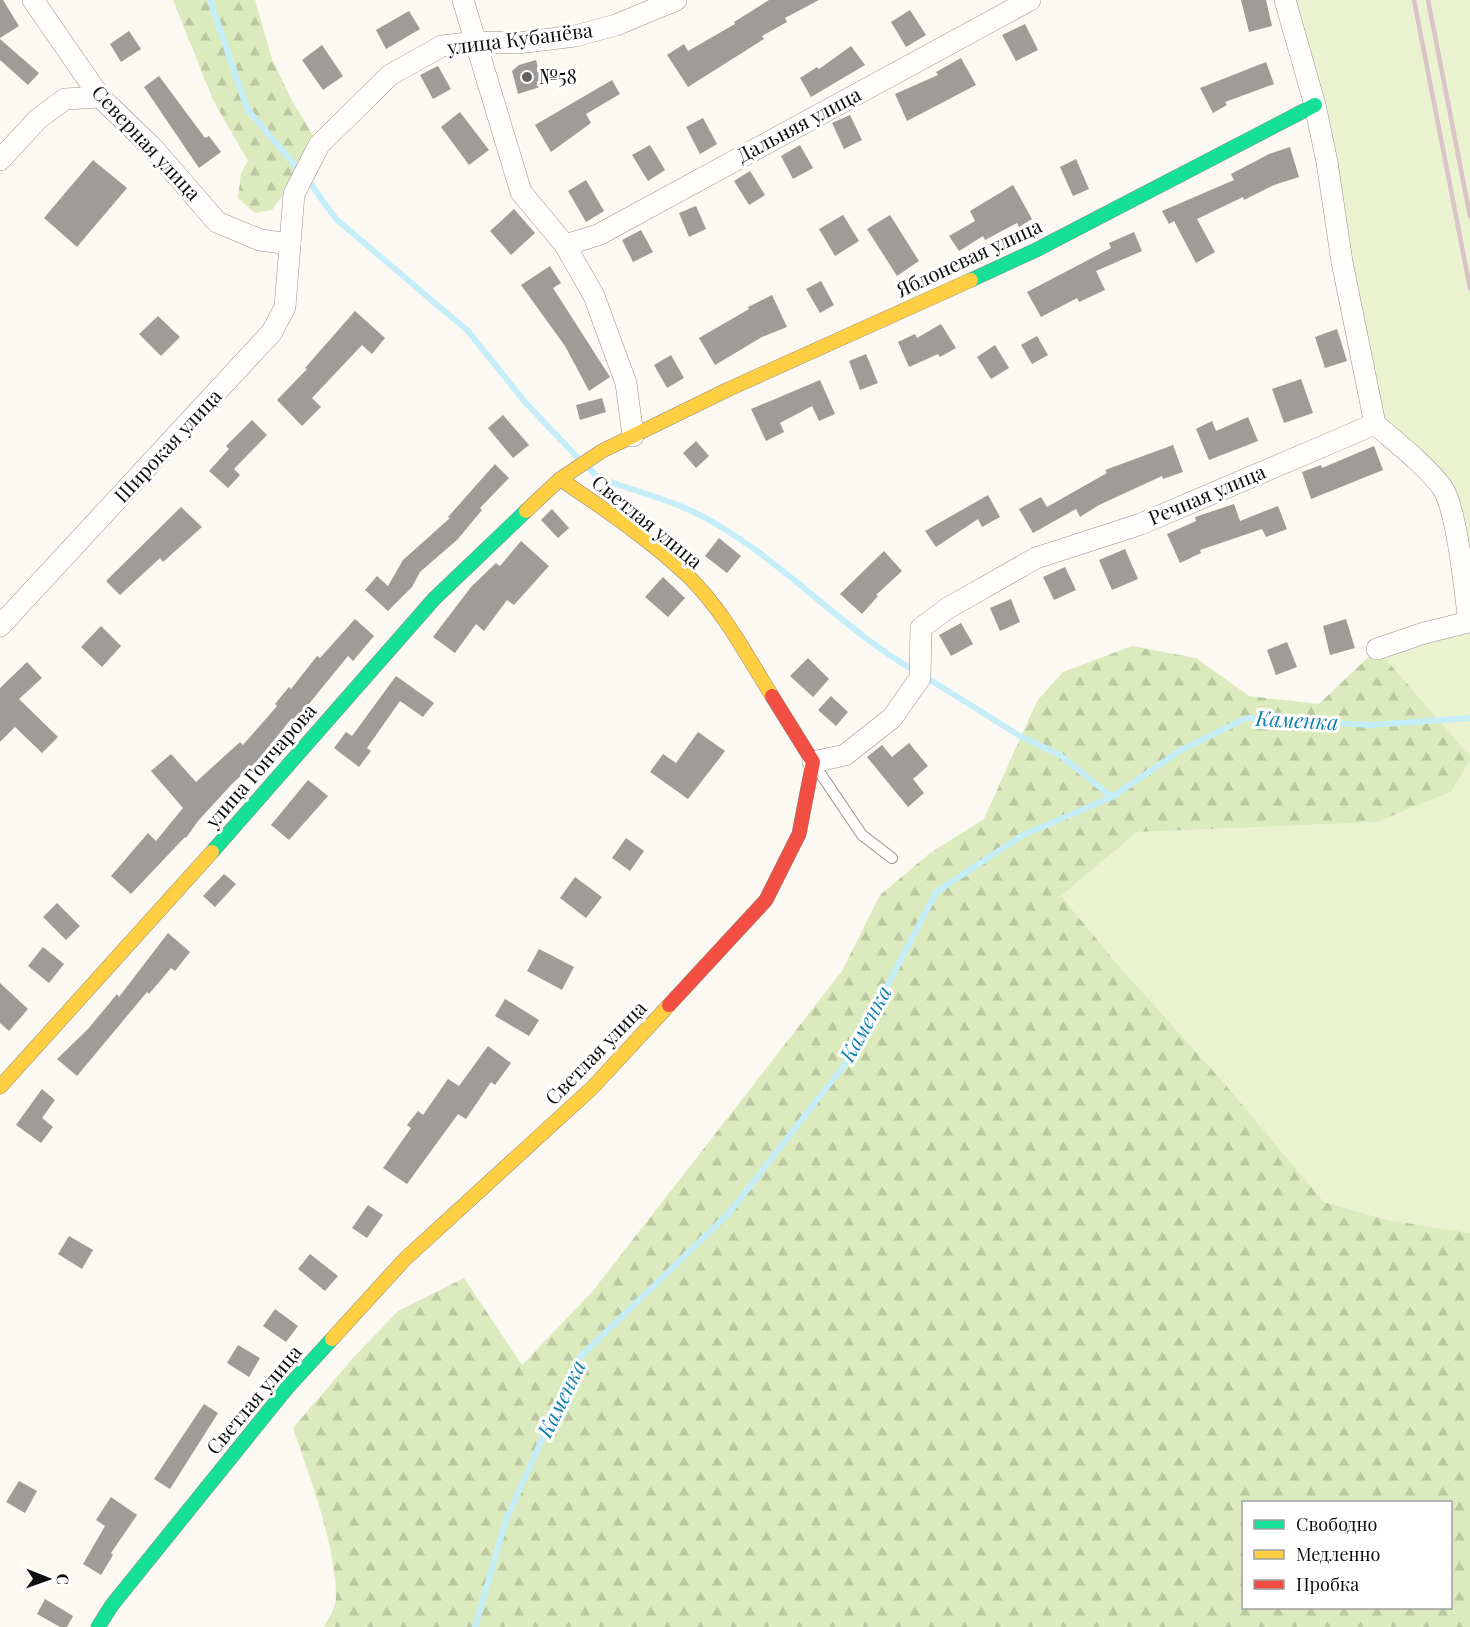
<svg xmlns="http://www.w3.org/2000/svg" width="1470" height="1627" font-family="'Playfair Display',serif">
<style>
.grass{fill:#eaf2d0}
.forest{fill:url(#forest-firs);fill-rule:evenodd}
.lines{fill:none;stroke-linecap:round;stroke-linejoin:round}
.stream{stroke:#c5eef9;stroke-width:6}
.building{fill:#9f9b98}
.lane-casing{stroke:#959391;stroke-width:12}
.street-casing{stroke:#959391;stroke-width:22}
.fast-casing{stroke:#8c8a87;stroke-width:15}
.slow-casing{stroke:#8c8a87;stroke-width:15}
.jam-casing{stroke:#8c8a87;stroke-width:15}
.lane{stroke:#fffefd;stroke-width:10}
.street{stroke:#fffefd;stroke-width:21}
.fast{stroke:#16e098;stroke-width:14}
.slow{stroke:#ffcf43;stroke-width:14}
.jam{stroke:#f24e42;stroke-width:14}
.rail{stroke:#dac3c7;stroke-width:4.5}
.poi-dot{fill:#61605e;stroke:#fff;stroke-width:2}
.labels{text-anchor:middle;stroke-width:6;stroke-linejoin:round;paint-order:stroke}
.street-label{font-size:20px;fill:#0e0e0e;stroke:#fff}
.poi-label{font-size:20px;fill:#0e0e0e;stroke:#fff;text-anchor:start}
.water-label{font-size:21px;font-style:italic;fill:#0b7eac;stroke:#fff}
</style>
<defs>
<pattern id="forest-firs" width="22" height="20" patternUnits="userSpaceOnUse" patternTransform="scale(1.5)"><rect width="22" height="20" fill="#dcebbd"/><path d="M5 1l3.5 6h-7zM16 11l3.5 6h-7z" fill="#bcc8a1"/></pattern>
</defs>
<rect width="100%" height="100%" fill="#fcf8f2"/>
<g class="grass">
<path d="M1285 0H1470V756L1377 649 1469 622 1443 489 1375 424Z"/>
<path d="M1470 761V1233L1387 1220 1324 1202 1224 1083 1117 964 1061 896 1137 832 1377 822 1451 792Z"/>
</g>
<g class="forest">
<path d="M173 0H255L272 59 292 101 319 145 272 210 255 213 238 198 241 173 248 161 213 100Z"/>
<path d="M1132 646 1196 658 1249 696 1319 704 1377 649 1470 756V761L1451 792 1377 822 1137 832 1061 896 1117 964 1224 1083 1324 1202 1387 1220 1470 1233V1627H324C328 1619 336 1607 336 1598 336 1546 310 1477 293 1428L353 1358 398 1311 464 1278 522 1365 592 1292 842 971 880 895 930 853 984 819 1037 701 1063 672ZM1244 1502H1450V1608H1244Z"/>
</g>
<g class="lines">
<g class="stream">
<path d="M210 0 247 109 300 171"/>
<path d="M307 179 336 219 468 331 525 402 579 459"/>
<path d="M589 468 597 477C638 493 679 501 716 524 788 566 844 630 915 671"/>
<path d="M924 676 1020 736 1060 755 1112 797"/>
<path d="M475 1627 506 1520 578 1359 729 1213 849 1059 936 892 1023 835 1112 797 1181 750 1247 718 1370 725 1470 718"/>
</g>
</g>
<g class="building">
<path d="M0 0H3L19 26 0 38Z"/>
<path d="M769 0H819L785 18 787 22 762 36 764 39 688 87 667 55 684 44 688 51 735 24 734 22Z"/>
<path d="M1241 0H1266L1272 26 1249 32Z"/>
<path d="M910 10 926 35 906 47 891 22Z"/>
<path d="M409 11 420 29 386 49 376 30Z"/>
<path d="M1025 24 1038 50 1016 61 1002 35Z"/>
<path d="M129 31 141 49 121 62 110 44Z"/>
<path d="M0 39 39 73 28 85 0 60Z"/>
<path d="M322 45 343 76 323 90 302 60Z"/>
<path d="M851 46 865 65 811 97 800 78 817 67 819 69Z"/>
<path d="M961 58 976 85 907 121 895 94 938 75 936 72Z"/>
<path d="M536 60 543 86 518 94 512 71 519 65Z"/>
<path d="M1266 62 1274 84 1225 102 1227 105 1213 113 1200 88Z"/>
<path d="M438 66 451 89 433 99 420 75Z"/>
<path d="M159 76 205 138 209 136 221 152 199 168 144 87Z"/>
<path d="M612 80 620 94 586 114 591 123 551 152 535 125Z"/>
<path d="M460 112 489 150 469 165 441 127Z"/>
<path d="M850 115 862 140 844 149 832 123Z"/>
<path d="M703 118 717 144 700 154 686 127Z"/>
<path d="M650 145 665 170 648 181 632 155Z"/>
<path d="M800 145 813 168 793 179 781 156Z"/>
<path d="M1290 147 1299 177 1274 185 1244 200 1243 197 1197 219 1215 252 1196 263 1174 221 1169 224 1162 211 1234 180 1231 174 1269 154Z"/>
<path d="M1076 159 1089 189 1073 196 1060 167Z"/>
<path d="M93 160 127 188 77 247 44 218Z"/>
<path d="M750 171 765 195 749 205 734 181Z"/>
<path d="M586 180 604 211 586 222 568 191Z"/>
<path d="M1013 185 1032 219 1019 227 1017 223 985 240 983 236 959 251 949 236 975 221 970 211Z"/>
<path d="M696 206 706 229 689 237 679 213Z"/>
<path d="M514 209 535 233 511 255 490 231Z"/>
<path d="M843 215 859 241 835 256 819 229Z"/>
<path d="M890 215 919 261 897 276 867 229Z"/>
<path d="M641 230 653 252 633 262 622 240Z"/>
<path d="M1134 232 1142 251 1096 271 1105 290 1079 302 1077 298 1041 317 1027 292 1111 248 1109 243Z"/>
<path d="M550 266 561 283 553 288 610 377 589 391 565 346 521 285Z"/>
<path d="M821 281 834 305 820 313 806 289Z"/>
<path d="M772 295 787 327 762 337 715 365 699 338 749 309 748 307Z"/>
<path d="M355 311 385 338 372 354 362 345 312 398 321 407 302 426 277 400 307 369 305 368Z"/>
<path d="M158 316 180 337 161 356 139 334Z"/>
<path d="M941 324 956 348 940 357 938 354 909 367 898 342 915 334 917 338Z"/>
<path d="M1337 329 1347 361 1325 368 1315 337Z"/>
<path d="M1037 336 1048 355 1032 364 1021 345Z"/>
<path d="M995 345 1009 368 991 379 977 357Z"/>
<path d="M866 354 878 383 860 390 849 361Z"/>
<path d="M671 355 684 378 667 388 654 365Z"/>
<path d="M1301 379 1313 413 1284 423 1272 389Z"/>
<path d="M820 380 835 414 819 421 812 406 780 423 784 432 766 441 751 409Z"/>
<path d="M602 398 606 412 580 420 576 405Z"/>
<path d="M503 415 529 445 513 458 488 428Z"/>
<path d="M1248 417 1258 441 1209 460 1196 429 1212 421 1216 431Z"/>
<path d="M252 420 267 435 234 469 240 475 228 488 209 471 229 449 226 446Z"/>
<path d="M696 441 709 456 696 468 683 453Z"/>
<path d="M1173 445 1183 472 1163 479 1162 476 1099 505 1080 517 1076 509 1033 533 1019 509 1041 497 1047 507 1107 473 1105 470Z"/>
<path d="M1374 446 1383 470 1311 499 1302 472 1321 465 1322 468Z"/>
<path d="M495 464 509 478 480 508 482 510 458 539 420 572 412 587 388 611 365 590 377 576 388 586 403 560 450 518 448 517Z"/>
<path d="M988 495 1000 517 982 527 978 519 936 547 925 531Z"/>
<path d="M1234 504 1240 521 1278 506 1287 529 1266 537 1262 529 1200 550 1201 553 1180 563 1167 534 1196 521 1195 517Z"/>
<path d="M181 507 202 527 163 562 160 558 120 595 106 581Z"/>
<path d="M552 509 569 528 558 538 541 520Z"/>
<path d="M719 538 741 556 727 573 705 556Z"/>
<path d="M521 541 549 566 514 605 507 600 484 631 476 624 455 653 433 637 471 587 496 563 500 566Z"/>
<path d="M1125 549 1138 579 1112 590 1099 560Z"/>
<path d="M884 551 902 571 876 595 878 596 862 614 840 594Z"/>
<path d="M1065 567 1076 590 1054 600 1043 577Z"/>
<path d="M663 577 685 598 668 617 645 597Z"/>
<path d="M1011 599 1020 622 1000 631 990 608Z"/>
<path d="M355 619 374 636 353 661 348 656 295 721 292 718 257 761 232 784 198 821 186 838 185 837 131 894 111 876 148 833 156 841 183 808 151 771 171 754 196 782 240 742 243 745 277 706 275 704 289 687 291 689 317 656 320 658Z"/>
<path d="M1346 619 1355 648 1330 655 1323 626Z"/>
<path d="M961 623 973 644 951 656 939 635Z"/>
<path d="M101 626 121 646 102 667 81 647Z"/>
<path d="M1287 642 1297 667 1276 675 1267 650Z"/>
<path d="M808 658 829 679 813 697 790 676Z"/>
<path d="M27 662 42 678 19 699 58 737 42 753 15 727 0 742V688Z"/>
<path d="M396 676 434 703 423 717 400 701 367 748 371 751 359 767 334 748 346 732 352 736Z"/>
<path d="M831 696 848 712 836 726 818 710Z"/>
<path d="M698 732 725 751 688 799 650 772 663 754 676 763Z"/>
<path d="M909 743 928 766 913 779 924 793 908 807 867 757 882 745 892 757Z"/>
<path d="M308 780 328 796 289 840 271 825Z"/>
<path d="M626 838 644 851 630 871 612 858Z"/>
<path d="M224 874 236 884 215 907 203 896Z"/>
<path d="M575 877 602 897 586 918 560 898Z"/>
<path d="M57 903 80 926 66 940 43 917Z"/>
<path d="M168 933 190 952 175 971 171 968 149 994 147 992 77 1076 57 1059 88 1029 117 994 119 997Z"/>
<path d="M43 947 64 964 49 983 28 966Z"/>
<path d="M539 949 574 967 562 990 527 971Z"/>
<path d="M0 983 28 1009 9 1031 0 1023Z"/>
<path d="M505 999 539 1020 529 1036 495 1016Z"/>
<path d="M488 1046 511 1063 495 1085 491 1082 466 1119 458 1114 407 1184 383 1168 411 1128 407 1125 418 1111 423 1115 448 1079 459 1086Z"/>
<path d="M42 1089 55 1100 42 1118 53 1127 41 1143 16 1125Z"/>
<path d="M368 1205 383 1215 367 1238 352 1228Z"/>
<path d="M69 1236 93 1250 82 1269 58 1254Z"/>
<path d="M310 1254 338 1276 325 1291 298 1269Z"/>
<path d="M275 1309 298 1326 286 1342 263 1326Z"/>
<path d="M238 1345 260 1358 249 1377 227 1363Z"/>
<path d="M204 1404 218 1413 170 1489 154 1479Z"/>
<path d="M19 1481 37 1491 25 1513 6 1502Z"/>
<path d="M111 1497 137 1515 111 1553 113 1555 101 1575 83 1564 105 1526 96 1520Z"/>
<path d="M45 1599 73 1616 67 1627H60L37 1614Z"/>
</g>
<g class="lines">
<defs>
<path id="lane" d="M818 770 862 835 892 858"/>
<g id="street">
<path d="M33 0 100 97 152 147 217 222 260 240 290 244"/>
<path d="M463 0 521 192 565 245 594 296 626 383 633 436"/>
<path d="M1285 0 1315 105 1327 162 1342 262 1375 424"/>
<path d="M0 160 38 119 65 99 100 97"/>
<path d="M565 245 598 235 1030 0"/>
<path d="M1375 424C1398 444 1423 463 1442 487 1457 508 1465 593 1469 622L1424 633 1377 649"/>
<path d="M0 626 272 332 285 307 294 194 319 145 390 75 442 46 476 42 518 43 575 36 616 25 676 0"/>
<path d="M813 762 845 755 892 718 920 678 921 628 948 608 1036 558 1141 524 1375 424"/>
</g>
<g id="fast">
<path d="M971 280 1036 250 1315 105"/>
<path d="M212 852 434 599 526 511"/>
<path d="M98 1627 112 1605 287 1388 332 1339"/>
</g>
<g id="slow">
<path d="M560 479C604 509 649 539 688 576 723 610 747 656 772 696"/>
<path d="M526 511 560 479 602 451 729 389 971 280"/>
<path d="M0 1087 212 852"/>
<path d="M332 1339 405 1259 592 1088 669 1005"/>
</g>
<path id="jam" d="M669 1005 766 900 799 834 813 762 772 696"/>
</defs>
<use href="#lane" class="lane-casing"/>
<use href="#street" class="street-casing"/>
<use href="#fast" class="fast-casing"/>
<use href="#slow" class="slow-casing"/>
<use href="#jam" class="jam-casing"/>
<use href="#lane" class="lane"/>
<use href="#street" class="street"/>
<use href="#fast" class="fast"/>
<use href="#slow" class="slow"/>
<use href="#jam" class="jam"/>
<g class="rail">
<path d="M1414 0 1470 288"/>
<path d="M1428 0 1470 216"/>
</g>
</g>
<circle class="poi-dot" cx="527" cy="77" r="6"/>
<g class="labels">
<g class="street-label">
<text transform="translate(520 39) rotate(-7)" y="7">улица Кубанёва</text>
<text transform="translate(799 125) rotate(-28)" y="7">Дальняя улица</text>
<text transform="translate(146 143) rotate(47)" y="7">Северная улица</text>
<text transform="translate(969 258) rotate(-25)" y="7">Яблоневая улица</text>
<text transform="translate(168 446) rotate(-47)" y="7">Широкая улица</text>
<text transform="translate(1207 495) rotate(-23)" y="7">Речная улица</text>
<text transform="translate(647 522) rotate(39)" y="7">Светлая улица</text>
<text transform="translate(261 766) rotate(-49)" y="7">улица Гончарова</text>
<text transform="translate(596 1053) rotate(-46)" y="7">Светлая улица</text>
<text transform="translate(254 1400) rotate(-50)" y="7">Светлая улица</text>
</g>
<g class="poi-label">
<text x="539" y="84">№58</text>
</g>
<g class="water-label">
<text transform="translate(1297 721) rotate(3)" y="7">Каменка</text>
<text transform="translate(866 1024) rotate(-61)" y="7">Каменка</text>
<text transform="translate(562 1399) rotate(-64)" y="7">Каменка</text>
</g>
</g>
<rect x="1242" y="1501" width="210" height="108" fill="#ffffff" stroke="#9f9f9f" stroke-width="1.5"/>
<rect x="1254" y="1520" width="30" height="9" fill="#16e098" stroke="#9f9f9f" stroke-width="1.5"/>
<text x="1296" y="1531" font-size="18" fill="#0e0e0e">Свободно</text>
<rect x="1254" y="1550" width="30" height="9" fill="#ffcf43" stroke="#9f9f9f" stroke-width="1.5"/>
<text x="1296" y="1561" font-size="18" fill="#0e0e0e">Медленно</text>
<rect x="1254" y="1580" width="30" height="9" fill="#f24e42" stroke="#9f9f9f" stroke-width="1.5"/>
<text x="1296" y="1591" font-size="18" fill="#0e0e0e">Пробка</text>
<g transform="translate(48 1579) rotate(91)" stroke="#ffffff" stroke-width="4.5" paint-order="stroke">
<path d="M0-4.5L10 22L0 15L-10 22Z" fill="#0e0e0e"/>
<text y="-9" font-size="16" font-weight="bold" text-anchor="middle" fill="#0e0e0e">С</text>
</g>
</svg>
